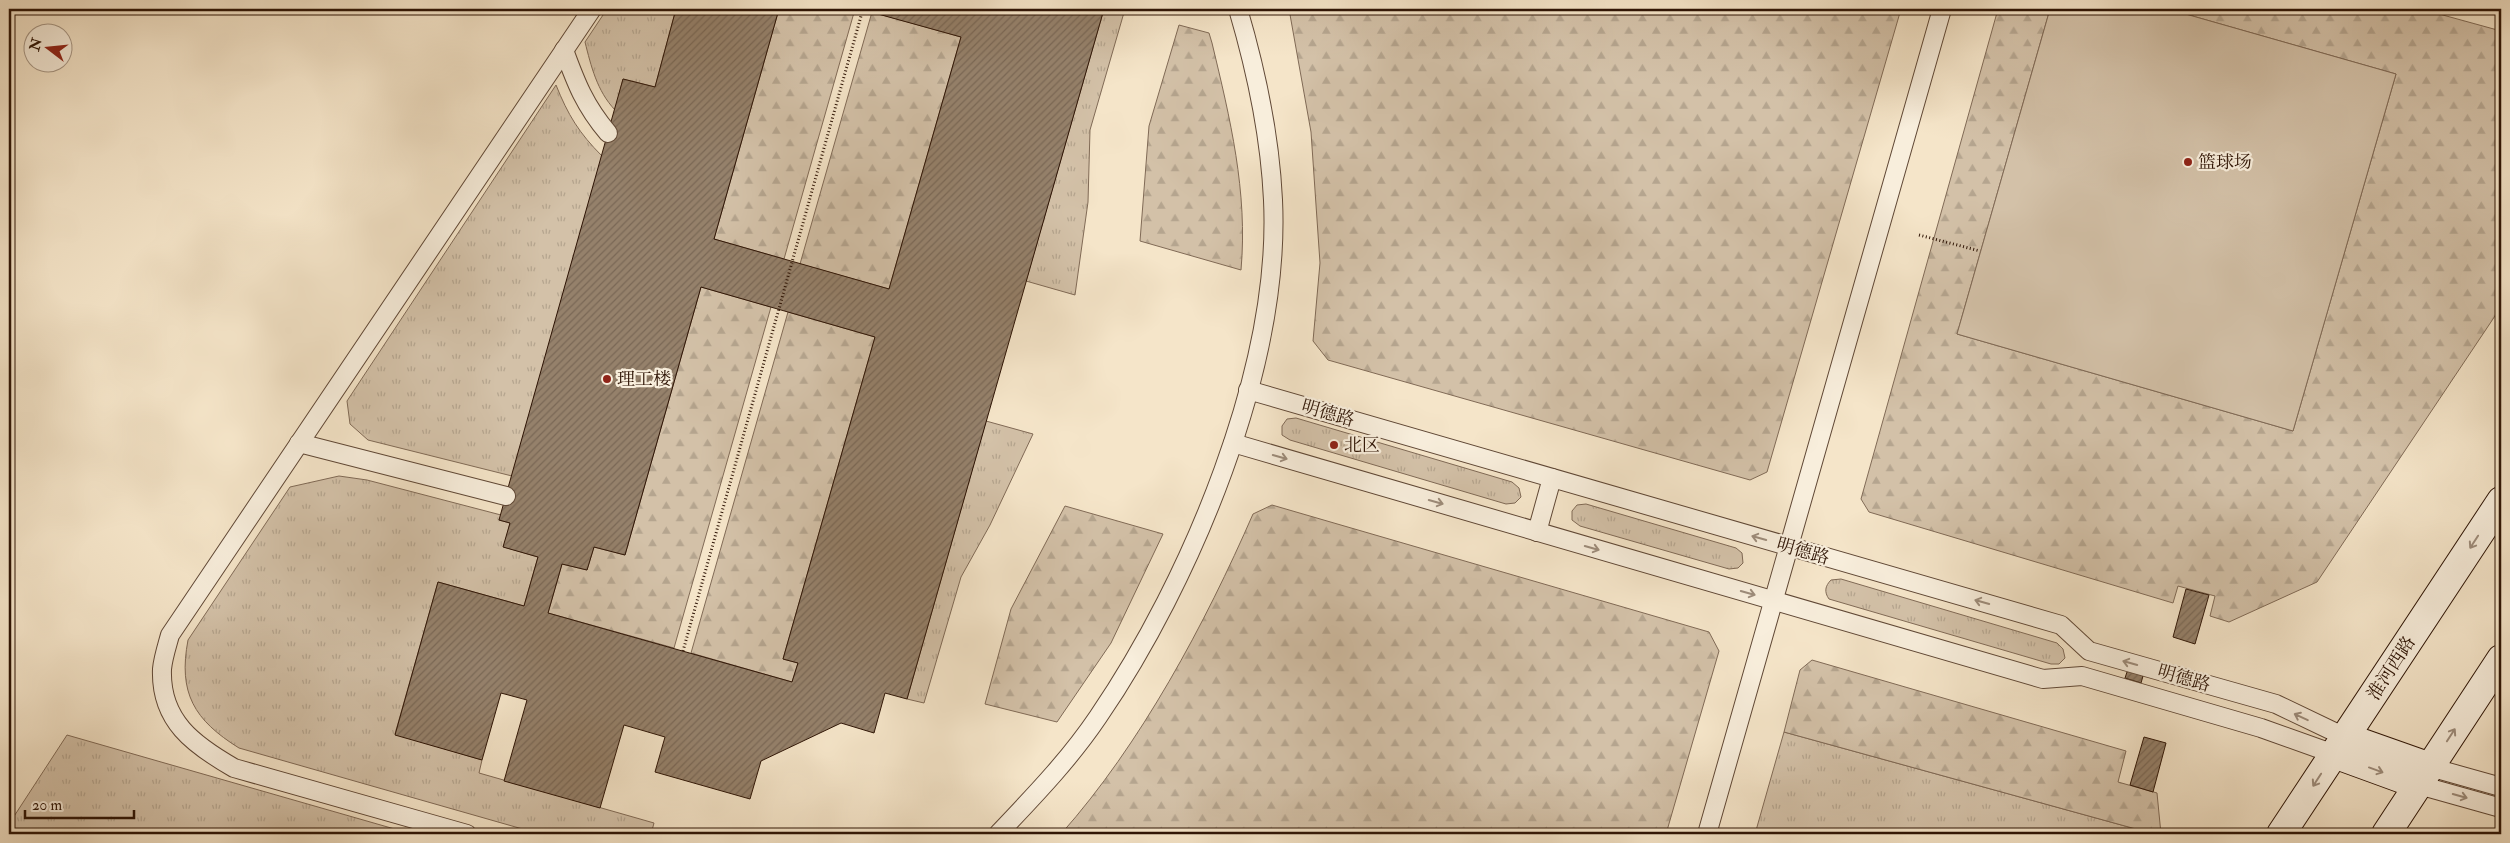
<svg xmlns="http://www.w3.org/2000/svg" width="2510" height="843" font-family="'IM FELL Double Pica','Noto Serif SC',serif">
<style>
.grass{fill:url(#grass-tufts);stroke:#806a56}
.forest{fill:url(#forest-firs);stroke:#806a56}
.garden{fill:#d3c1a8;stroke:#806a56}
.building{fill:url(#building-hatch);stroke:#2e1405;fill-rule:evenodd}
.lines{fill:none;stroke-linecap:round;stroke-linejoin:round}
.lane-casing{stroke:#604836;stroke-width:20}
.secondary-casing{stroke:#2e1405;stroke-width:30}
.path{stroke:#2e1405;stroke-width:3;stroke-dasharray:1 2.5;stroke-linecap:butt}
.lane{stroke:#f8eedc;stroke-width:18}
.secondary{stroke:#f8eedc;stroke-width:28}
.oneway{stroke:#9d8c7b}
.poi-dot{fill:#8f2418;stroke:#f8eedc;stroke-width:2}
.labels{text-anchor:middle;stroke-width:4.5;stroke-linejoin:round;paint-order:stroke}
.poi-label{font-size:18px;fill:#2e1405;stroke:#f8eedc;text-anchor:start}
.street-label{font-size:18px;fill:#2e1405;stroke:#f8eedc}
</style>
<defs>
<pattern id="grass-tufts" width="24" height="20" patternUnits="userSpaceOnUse" patternTransform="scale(1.25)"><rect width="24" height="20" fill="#d3c1a8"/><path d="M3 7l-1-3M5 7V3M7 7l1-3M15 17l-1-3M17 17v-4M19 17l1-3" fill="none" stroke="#b5a58f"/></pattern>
<pattern id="forest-firs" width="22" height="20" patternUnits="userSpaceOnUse" patternTransform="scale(1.25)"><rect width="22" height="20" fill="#d3c1a8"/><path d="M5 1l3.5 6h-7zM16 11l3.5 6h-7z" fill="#b5a58f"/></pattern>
<pattern id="building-hatch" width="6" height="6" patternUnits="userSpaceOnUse" patternTransform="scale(1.25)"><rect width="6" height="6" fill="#95816b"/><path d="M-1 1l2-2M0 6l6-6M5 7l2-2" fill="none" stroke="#7a6856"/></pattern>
</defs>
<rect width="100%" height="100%" fill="#f5e5c9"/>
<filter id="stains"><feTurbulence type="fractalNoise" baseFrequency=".004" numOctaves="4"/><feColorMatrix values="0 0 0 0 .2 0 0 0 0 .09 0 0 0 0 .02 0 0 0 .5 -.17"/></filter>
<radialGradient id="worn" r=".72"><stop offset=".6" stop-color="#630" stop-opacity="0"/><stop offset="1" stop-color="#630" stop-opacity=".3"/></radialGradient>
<g class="grass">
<path d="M607 9H676L655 87 623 79 615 110C597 91 591 66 585 42Z"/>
<path d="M1104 9H1125L1090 130 1088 202 1075 295 1026 281Z"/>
<path d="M556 85C568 115 579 133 602 156L512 476 368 440 350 424 347 401Z"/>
<path d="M1296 418 1512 482 1519 488 1521 497 1515 503 1506 504 1290 440 1282 435V426L1287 419Z"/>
<path d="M986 421 1033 434 990 525 961 577 924 703 907 699Z"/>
<path d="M339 476 367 480 501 515 499 520 510 523 504 547 538 557 524 606 438 582 395 734 482 760 479 773 654 823 651 834H540L239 748C194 720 178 693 188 640L290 487Z"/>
<path d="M1586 504 1736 548 1742 553 1743 563 1738 568 1729 569 1580 526 1572 520V511L1577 505Z"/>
<path d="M1841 579 2057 643 2063 649 2065 658 2059 664H2051L1829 599C1824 592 1825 586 1831 580Z"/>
<path d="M1784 732 2154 834H1755Z"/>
<path d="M67 735 412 834H9V824Z"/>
</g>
<g class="forest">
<path d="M779 9H855L784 259 714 239Z"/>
<path d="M1289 9H1901L1767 472 1750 480 1328 360 1313 341 1320 263 1311 132Z"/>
<path d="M1998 9H2050L1957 334 2293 431 2396 74 2168 9H2421L2501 31V307L2317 582 2229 622 2210 616 2215 596 2178 586 2173 603 1869 512 1861 499Z"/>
<path d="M872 12 961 37 889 289 800 264Z"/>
<path d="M1179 25 1209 33 1212 43C1230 118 1248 192 1241 270L1140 241 1149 126Z"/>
<path d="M701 287 771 307 674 648 548 613 562 564 587 570 594 547 625 555Z"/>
<path d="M788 312 875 337 783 659 798 663 792 682 691 653Z"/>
<path d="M1272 505 1709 632 1719 651 1666 834H1061C1141 744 1205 624 1253 514Z"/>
<path d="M1065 506 1163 534 1111 643 1057 722 985 704 1011 609Z"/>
<path d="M1812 660 2126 751 2118 782 2157 793 2161 834H2154L1784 732 1800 670Z"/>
</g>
<path class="garden" d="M2050 9H2168L2396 74 2293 431 1957 334Z"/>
<g class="building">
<path d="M676 9H779L714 239 889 289 961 37 860 9H960L968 11 969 9H1104L907 699 885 693 874 733 841 723 761 761 750 799 655 772 665 737 624 725 600 808 504 781 527 700 501 693 482 760 395 735 438 582 524 606 538 557 503 547 510 523 499 520 623 79 655 87ZM701 287 875 337 783 659 798 663 792 682 548 613 562 564 587 570 594 547 625 555Z"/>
<path d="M2186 589 2209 595 2195 644 2173 637Z"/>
<path d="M2130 670 2143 676 2141 683 2125 678 2127 672Z"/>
<path d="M2144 737 2166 743 2153 792 2130 785Z"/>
</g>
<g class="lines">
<defs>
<g id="lane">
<path d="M564 50C576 83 585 106 608 133"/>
<path d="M1248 390 2061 625 2089 651 2276 704 2345 737"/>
<path d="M299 443 506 496"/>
<path d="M1233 443 2043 679 2082 676 2261 728 2334 754"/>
<path d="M1537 532 1552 478"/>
<path d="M2430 767 2501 787"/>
<path d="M2419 785 2501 808"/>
<path d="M467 834 234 768C194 745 160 721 162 669 163 658 167 646 170 635L592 9"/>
<path d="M998 834C1033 797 1069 760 1098 717 1191 581 1281 367 1273 200 1270 136 1256 70 1238 9"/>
<path d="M1707 834 1942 9"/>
</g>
<g id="secondary">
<path d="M2345 737 2430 767"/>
<path d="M2334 754 2419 785"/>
<path d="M2281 834 2501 501"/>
<path d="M2386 834 2501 659"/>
</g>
</defs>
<use href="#lane" class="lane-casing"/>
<use href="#secondary" class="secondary-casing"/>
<g class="path">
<path d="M1919 235 1980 251"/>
<path d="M683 651 863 9"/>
</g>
<use href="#lane" class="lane"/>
<use href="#secondary" class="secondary"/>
</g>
<defs><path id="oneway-shaft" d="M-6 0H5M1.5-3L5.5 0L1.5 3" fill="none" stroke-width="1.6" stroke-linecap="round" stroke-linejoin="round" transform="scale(1.25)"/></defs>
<g class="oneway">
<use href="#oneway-shaft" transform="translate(1280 457) rotate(16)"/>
<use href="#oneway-shaft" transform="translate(1436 502) rotate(16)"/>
<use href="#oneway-shaft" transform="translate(1759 538) rotate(-164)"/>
<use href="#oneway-shaft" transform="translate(2474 542) rotate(123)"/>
<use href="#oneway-shaft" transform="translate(1592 548) rotate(16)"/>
<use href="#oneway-shaft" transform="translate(1748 593) rotate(16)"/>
<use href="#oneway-shaft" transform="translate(1982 602) rotate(-164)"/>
<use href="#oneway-shaft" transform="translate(2130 663) rotate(-164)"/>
<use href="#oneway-shaft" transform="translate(2301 717) rotate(-155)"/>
<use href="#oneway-shaft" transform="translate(2451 735) rotate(-57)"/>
<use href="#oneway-shaft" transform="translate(2376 770) rotate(20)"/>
<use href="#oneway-shaft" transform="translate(2317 780) rotate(123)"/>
<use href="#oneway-shaft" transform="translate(2460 796) rotate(16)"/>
</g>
<g class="poi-dot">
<circle cx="2188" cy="162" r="5"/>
<circle cx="607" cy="379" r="5"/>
<circle cx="1334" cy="445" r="5"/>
</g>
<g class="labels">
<g class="poi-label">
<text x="2198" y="168">篮球场</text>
<text x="617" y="385">理工楼</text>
<text x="1344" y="451">北区</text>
</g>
<g class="street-label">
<text transform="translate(1328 413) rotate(16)" y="6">明德路</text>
<text transform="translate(1803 551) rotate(16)" y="6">明德路</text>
<text transform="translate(2391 668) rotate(-57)" y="6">淮河西路</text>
<text transform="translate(2184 678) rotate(16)" y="6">明德路</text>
</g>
</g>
<rect width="2510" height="843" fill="none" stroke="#f5e5c9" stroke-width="30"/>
<rect x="10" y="10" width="2490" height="823" fill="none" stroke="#2e1405" stroke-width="2.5"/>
<rect x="15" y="15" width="2480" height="813" fill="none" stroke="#2e1405"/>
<g transform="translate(48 48) rotate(286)"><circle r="24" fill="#f8eedc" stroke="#a79786"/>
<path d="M0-4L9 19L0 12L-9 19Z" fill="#8f2418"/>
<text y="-8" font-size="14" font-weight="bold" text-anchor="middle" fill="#2e1405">N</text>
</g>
<path d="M25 810v8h109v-8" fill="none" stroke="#2e1405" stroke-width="2.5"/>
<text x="32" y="810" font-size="15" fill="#2e1405" stroke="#f8eedc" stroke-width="4" paint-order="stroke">20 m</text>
<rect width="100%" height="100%" filter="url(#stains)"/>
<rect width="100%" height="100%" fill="url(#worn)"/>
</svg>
